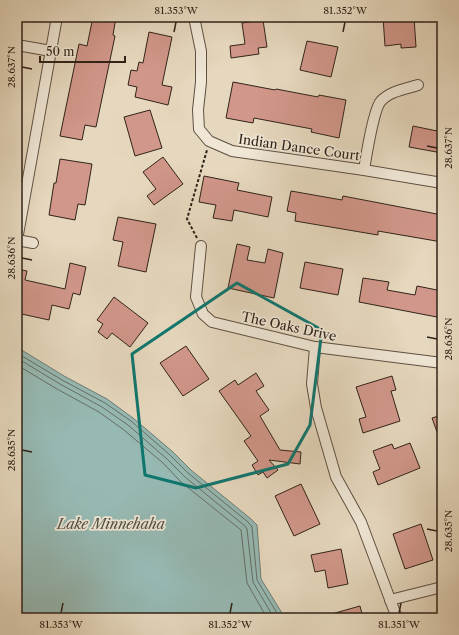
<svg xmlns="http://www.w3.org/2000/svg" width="459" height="635" font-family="'Libre Caslon Text',serif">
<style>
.water{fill:#96b9b3;stroke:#6e7d75}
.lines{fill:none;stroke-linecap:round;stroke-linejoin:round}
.shore{stroke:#646e66;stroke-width:1}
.building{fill:#d1978a;stroke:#312319}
.street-casing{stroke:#5e5042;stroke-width:12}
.path{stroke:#312319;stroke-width:2;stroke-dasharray:3 2;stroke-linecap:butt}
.street{stroke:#efe6d5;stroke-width:10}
.marked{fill:none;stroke:#0f766e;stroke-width:3;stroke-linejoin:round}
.ticks{fill:none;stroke:#312319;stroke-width:1.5}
.labels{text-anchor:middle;stroke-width:3.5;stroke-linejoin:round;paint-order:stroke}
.street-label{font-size:13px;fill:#312319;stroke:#efe6d5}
.water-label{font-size:14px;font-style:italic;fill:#4f5047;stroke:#efe6d5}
.neatline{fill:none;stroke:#312319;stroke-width:1.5}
.ticks-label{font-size:10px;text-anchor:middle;fill:#312319}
</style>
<rect width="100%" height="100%" fill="#e6d8be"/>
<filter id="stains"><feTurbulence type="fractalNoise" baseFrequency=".005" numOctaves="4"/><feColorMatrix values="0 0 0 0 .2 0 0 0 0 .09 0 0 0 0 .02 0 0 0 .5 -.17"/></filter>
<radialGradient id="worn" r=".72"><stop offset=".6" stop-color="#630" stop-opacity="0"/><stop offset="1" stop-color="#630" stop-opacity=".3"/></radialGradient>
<path class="water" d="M17 349H20L64 376 107 399 133 418 173 452 191 470 251 519 257 525 261 579 285 618H17Z"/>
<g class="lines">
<g class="shore">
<path d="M17 353 62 380 105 403 131 421 170 455 188 473 248 522 252 527 257 580 280 618"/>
<path d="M17 358 60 384 102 407 128 425 167 459 185 477 245 526 247 529 253 582 274 618"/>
<path d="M17 365 57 389 99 412 124 430 163 463 181 482 241 530 247 583 267 618"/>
</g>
</g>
<g class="building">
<path d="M93 17H116L113 35 115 36 96 127 85 125 82 140 60 136 79 44 87 46Z"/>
<path d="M383 17H414L416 47 401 48V44L385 46Z"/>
<path d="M263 20 267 47 258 48 259 54 231 58 230 46 245 44 242 23Z"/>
<path d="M149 32 172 37 162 85 172 87 168 105 135 97 137 87 128 85 131 70 137 71 139 62 143 63Z"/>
<path d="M307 41 338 47 331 77 300 70Z"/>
<path d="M233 82 275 90 276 89 318 97 319 95 346 100 339 138 311 132 312 129 254 118 253 123 226 118Z"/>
<path d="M150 110 162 148 135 156 124 117Z"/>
<path d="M413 126 442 132V153L409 147Z"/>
<path d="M163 157 183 184 154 205 147 196 156 189 143 172Z"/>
<path d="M60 159 92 164 85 205 78 204 75 220 49 215 54 183H56Z"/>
<path d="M204 176 239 183 237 190 272 197 268 217 234 210 232 221 213 218 216 205 199 202Z"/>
<path d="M291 191 342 200 343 196 442 215V242L378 231V235L295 221 296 213 287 211Z"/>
<path d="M118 217 156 224 146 272 118 266 123 242 113 240Z"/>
<path d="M237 244 250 247 247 260 265 263 268 249 283 253 274 298 228 288Z"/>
<path d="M305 262 343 269 338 295 300 288Z"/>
<path d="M70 263 86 267 80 295 73 293 69 309 52 305 49 320 17 313V269L27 271 25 280 65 289Z"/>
<path d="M363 278 389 282 387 290 415 295 417 286 442 291V318L359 302Z"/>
<path d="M114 297 148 323 130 347 112 333 107 339 98 332 103 324 97 320Z"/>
<path d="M186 346 209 379 183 396 160 363Z"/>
<path d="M256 373 264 386 256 391 269 410 260 416 280 450 301 452 300 464 269 460 278 470 267 478 263 472 258 475 252 465 258 461 244 441 251 436 219 391 235 380 238 385Z"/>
<path d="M392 376 396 390 391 391 400 421 363 433 359 419 366 417 356 387Z"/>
<path d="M442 415V442L441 443 432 418Z"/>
<path d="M410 443 420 468 378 485 373 472 380 469 373 451 392 444 394 449Z"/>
<path d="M301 484 320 524 294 536 275 496Z"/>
<path d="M421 524 433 560 405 569 393 534Z"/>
<path d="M341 549 348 584 328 588 325 570 315 572 311 555Z"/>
<path d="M360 606 363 618H328V615Z"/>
</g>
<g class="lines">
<defs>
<g id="street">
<path d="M194 17 201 51V82L198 110 199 129 209 141 232 151 364 170 442 183"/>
<path d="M17 45 51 51"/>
<path d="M364 170C366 157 374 108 381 101 390 91 406 89 418 85"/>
<path d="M17 240 57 17"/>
<path d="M17 240 33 243"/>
<path d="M201 246 196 297 203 314 212 322 315 347 442 363"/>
<path d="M315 347 312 384 316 408 336 477 361 522 397 618"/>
<path d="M390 600 442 587"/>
</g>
</defs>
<use href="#street" class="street-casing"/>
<path class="path" d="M197 238 187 219 207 150"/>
<use href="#street" class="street"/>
</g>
<path class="marked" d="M237 283 322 330 310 425 288 464 196 488 145 475 132 354Z"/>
<path class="ticks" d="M174 32 176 22M343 32 345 22M22 67 32 69M427 146 437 148M22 258 32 260M427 337 437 339M22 450 32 452M427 529 437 531M61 613 63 603M230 613 232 603M399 613 401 603"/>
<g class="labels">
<g class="street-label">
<text transform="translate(299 147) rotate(8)" y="5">Indian Dance Court</text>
<text transform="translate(289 326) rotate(12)" y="5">The Oaks Drive</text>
</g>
<g class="water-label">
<text x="111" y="529">Lake Minnehaha</text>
</g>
</g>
<rect width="459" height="635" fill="none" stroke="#e6d8be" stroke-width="44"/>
<path d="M40 56v6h85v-6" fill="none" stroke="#312319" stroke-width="2"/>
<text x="46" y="56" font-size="12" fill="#312319" stroke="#efe6d5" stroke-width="3" paint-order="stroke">50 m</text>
<rect x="22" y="22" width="415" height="591" class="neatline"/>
<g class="ticks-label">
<text x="176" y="14">81.353°W</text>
<text x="345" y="14">81.352°W</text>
<text transform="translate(11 67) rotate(-90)" y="4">28.637°N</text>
<text transform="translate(448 148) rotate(-90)" y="4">28.637°N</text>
<text transform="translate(11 258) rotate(-90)" y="4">28.636°N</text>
<text transform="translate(448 339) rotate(-90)" y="4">28.636°N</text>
<text transform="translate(11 450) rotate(-90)" y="4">28.635°N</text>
<text transform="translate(448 531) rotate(-90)" y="4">28.635°N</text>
<text x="61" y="628">81.353°W</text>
<text x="230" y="628">81.352°W</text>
<text x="399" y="628">81.351°W</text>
</g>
<rect width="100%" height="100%" filter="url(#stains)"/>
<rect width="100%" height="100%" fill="url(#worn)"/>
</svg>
